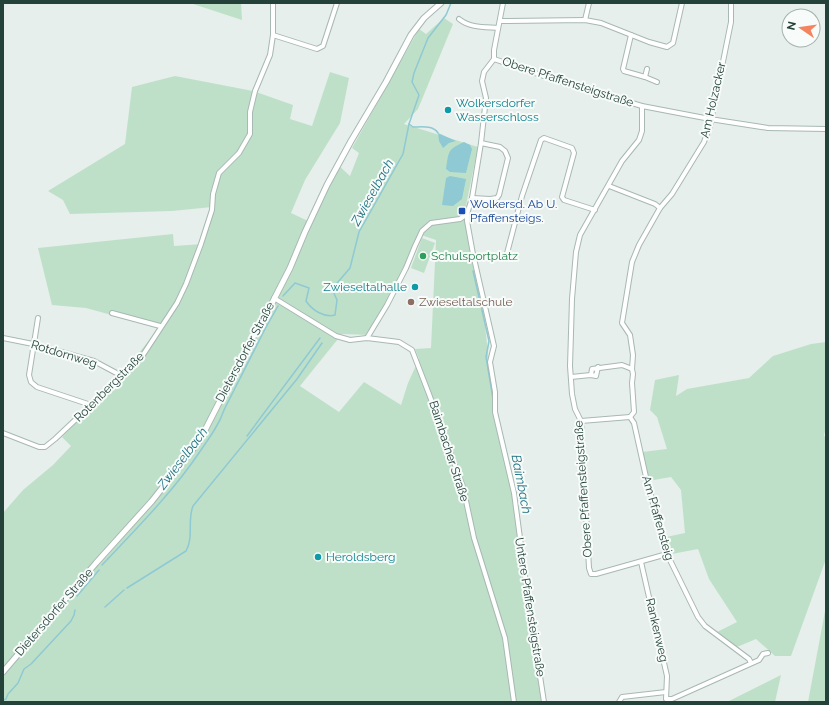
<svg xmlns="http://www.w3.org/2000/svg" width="829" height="705" font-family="Raleway,sans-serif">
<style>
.green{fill:#bfe0c8;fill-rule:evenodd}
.water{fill:#8ec9d4}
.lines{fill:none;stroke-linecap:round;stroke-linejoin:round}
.stream{stroke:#8ec9d4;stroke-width:1.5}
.minor-casing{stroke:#a8b8b2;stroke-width:6}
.tertiary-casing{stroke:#a8b8b2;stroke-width:7}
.minor{stroke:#fff;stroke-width:4}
.tertiary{stroke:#fff;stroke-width:5}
.culture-dot{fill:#0f9aa8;stroke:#f7fbf9;stroke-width:1.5}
.transit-dot{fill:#1a4fb4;stroke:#f7fbf9;stroke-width:1.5}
.leisure-dot{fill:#2e9e5b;stroke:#f7fbf9;stroke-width:1.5}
.education-dot{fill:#8d6e63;stroke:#f7fbf9;stroke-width:1.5}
.labels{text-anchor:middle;stroke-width:4;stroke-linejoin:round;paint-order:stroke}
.street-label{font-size:12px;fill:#24423a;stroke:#f7fbf9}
.culture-label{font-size:12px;fill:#0d838f;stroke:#f7fbf9;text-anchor:start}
.transit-label{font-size:12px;fill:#164399;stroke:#f7fbf9;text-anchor:start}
.leisure-label{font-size:12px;fill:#27864d;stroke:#f7fbf9;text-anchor:start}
.education-label{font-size:12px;fill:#785e54;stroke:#f7fbf9;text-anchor:start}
.water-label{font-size:13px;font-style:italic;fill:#1c6f80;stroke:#f7fbf9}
</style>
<rect width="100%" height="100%" fill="#e6efeb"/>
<g class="green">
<path d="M190 3H241L242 20Z"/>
<path d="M444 18 453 24 418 109 404 124 478 147 464 215 470 254 483 307 490 372 498 432 515 492 543 702H3V513L23 490 53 465 71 446 62 437 122 374 159 328 86 308 52 305 38 248 173 234 174 246 203 244 212 207 172 211 70 214 63 200 48 191 125 144 132 87 175 76 253 91 293 105 290 119 312 126 330 72 349 78 340 123 305 180 291 213 308 221 337 164 350 176 359 153 352 148 419 29 426 34ZM421 235 436 240 431 348 415 349 419 359 408 383 401 405 364 382 339 412 300 386 342 334 370 335Z"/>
<path d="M422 238 435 243 424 273 411 268Z"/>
<path d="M826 342V425L824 436 826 437V559L791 656H775L756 639 737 647 717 632 737 622 709 579 698 549 672 554 666 537 685 533 681 490 671 477 648 481 642 452 667 449 657 417 650 410 655 380 679 375 676 396 687 389 749 378 773 356 811 344Z"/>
<path d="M826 606V702H808Z"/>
<path d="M781 675 775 702H727Z"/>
</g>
<g class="water">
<path d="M438 133 456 141 449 143 443 148 439 141Z"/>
<path d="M464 142 470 145 472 149 466 173 450 172 446 169C449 151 447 150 464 142Z"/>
<path d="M450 176 466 179 462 199 453 206 442 205 446 178Z"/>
</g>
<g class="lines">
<g class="stream">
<path d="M409 124 413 127C421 127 433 125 438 133"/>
<path d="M473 271 489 341 486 357 493 399"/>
<path d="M283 296 295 283 309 288 306 301C312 310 324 318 335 315L337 300 332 289 350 268 359 232 403 154 409 124 419 95 412 82 414 73 428 38 446 15 451 3"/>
<path d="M498 418 517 500"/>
<path d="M247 436 320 338"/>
<path d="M102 565C137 528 173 492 201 450 210 437 219 425 224 410L265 329 278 306"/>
<path d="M127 588 186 551C194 537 187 521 193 506L297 379 322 343"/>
<path d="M77 596 99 570"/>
<path d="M105 607 124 590"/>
<path d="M3 700 6 699 8 694 18 683 24 669 31 664 71 621 74 615 75 610"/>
</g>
<defs>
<g id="minor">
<path d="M503 3 494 50V59L484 72 482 81 486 98 481 143 472 198 467 214V221L473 254 494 346 490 362 495 392V412L514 493 528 598 544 702"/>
<path d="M459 19C470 28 484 27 498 28"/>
<path d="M585 20 589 3"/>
<path d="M500 21 585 20 601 23 649 42 667 47 673 43 682 3"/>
<path d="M273 35 317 49 323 46 337 3"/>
<path d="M631 35 623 69 624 71 645 77 657 82"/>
<path d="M494 59 567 84 642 106 710 119 768 128 826 129"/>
<path d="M645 77 647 69"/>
<path d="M642 106V131L639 140 622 161 580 235 576 252 572 299 570 366 572 394 575 409 581 421 589 568 591 574H596L667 554"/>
<path d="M609 186 655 204 660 208"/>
<path d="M472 198 490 199 497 198 499 195 508 158 505 151 500 147 481 143"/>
<path d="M506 257 522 196 541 140 544 138 572 148 574 153 562 197 564 200 595 210"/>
<path d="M274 298 336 336 350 340 367 338 399 342 412 350 429 394 463 487 474 538 505 638 514 702"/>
<path d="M112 313 160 326"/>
<path d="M38 318 29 375 31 382 37 387 91 405"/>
<path d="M3 338 33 344 94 361 122 376"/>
<path d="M367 338 387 305 406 268 415 246 422 231 431 223 460 219 467 214"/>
<path d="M632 369 633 355 630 335 622 323 632 262 639 245 660 208 672 194 704 142 710 126 731 22V3"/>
<path d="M591 375 592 369 622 365 632 369 633 374 632 383 634 412 630 417"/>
<path d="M571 377 591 375 596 376 598 367"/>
<path d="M630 417 634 423 646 477 667 554 698 617 705 626 749 659 751 663"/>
<path d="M581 421 630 417"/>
<path d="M3 433 39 447H45L55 439 141 358 177 303 186 284 201 244 212 210 213 194 219 173 239 153 250 134V112L255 91 270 55 273 35V3"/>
<path d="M641 562 667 676 666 699H672L759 660 763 654 768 653"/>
<path d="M619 702 622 697 666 692"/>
</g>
<path id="tertiary" d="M3 672 96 563 152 501 200 440 248 346 269 309 290 268 305 232 327 185 351 141 386 82 411 35 424 18 441 3"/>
</defs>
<use href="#minor" class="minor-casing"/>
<use href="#tertiary" class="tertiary-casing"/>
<use href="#minor" class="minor"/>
<use href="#tertiary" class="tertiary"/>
</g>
<g class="culture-dot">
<circle cx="448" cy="110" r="4"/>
<circle cx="415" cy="287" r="4"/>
<circle cx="318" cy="557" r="4"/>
</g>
<rect class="transit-dot" x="458" y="207" width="8" height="8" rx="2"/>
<circle class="leisure-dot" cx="423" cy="256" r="4"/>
<circle class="education-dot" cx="411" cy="302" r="4"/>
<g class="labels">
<g class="street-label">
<text transform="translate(568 82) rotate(18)" y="4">Obere Pfaffensteigstraße</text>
<text transform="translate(713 100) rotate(-77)" y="4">Am Holzacker</text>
<text transform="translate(245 352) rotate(-62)" y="4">Dietersdorfer Straße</text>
<text transform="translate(64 354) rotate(17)" y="4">Rotdornweg</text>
<text transform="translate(109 387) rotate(-45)" y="4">Rotenbergstraße</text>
<text transform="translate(449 451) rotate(72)" y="4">Baimbacher Straße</text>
<text transform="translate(583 489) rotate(-94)" y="4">Obere Pfaffensteigstraße</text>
<text transform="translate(658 518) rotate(74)" y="4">Am Pfaffensteig</text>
<text transform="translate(530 607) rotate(81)" y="4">Untere Pfaffensteigstraße</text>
<text transform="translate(54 612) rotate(-49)" y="4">Dietersdorfer Straße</text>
<text transform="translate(657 630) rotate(77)" y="4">Rankenweg</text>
</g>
<g class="culture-label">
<text x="456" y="107">Wolkersdorfer<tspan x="456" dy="14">Wasserschloss</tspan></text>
<text x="407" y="291" text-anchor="end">Zwieseltalhalle</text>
<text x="326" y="561">Heroldsberg</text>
</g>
<g class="transit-label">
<text x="470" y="208">Wolkersd. Ab U.<tspan x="470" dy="14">Pfaffensteigs.</tspan></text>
</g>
<g class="leisure-label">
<text x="431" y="260">Schulsportplatz</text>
</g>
<g class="education-label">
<text x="419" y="306">Zwieseltalschule</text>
</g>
<g class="water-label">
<text transform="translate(372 192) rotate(-61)" y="5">Zwieselbach</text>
<text transform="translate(182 458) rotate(-53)" y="5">Zwieselbach</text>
<text transform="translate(522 484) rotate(79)" y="5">Baimbach</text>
</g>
</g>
<rect width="829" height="705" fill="none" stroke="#24423a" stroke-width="8"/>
<g transform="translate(801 28) rotate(283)"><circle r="19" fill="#f7fbf9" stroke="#a3b1ad"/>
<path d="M0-3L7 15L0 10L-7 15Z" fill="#f4845f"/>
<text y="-6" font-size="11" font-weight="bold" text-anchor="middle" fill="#24423a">N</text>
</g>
</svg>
